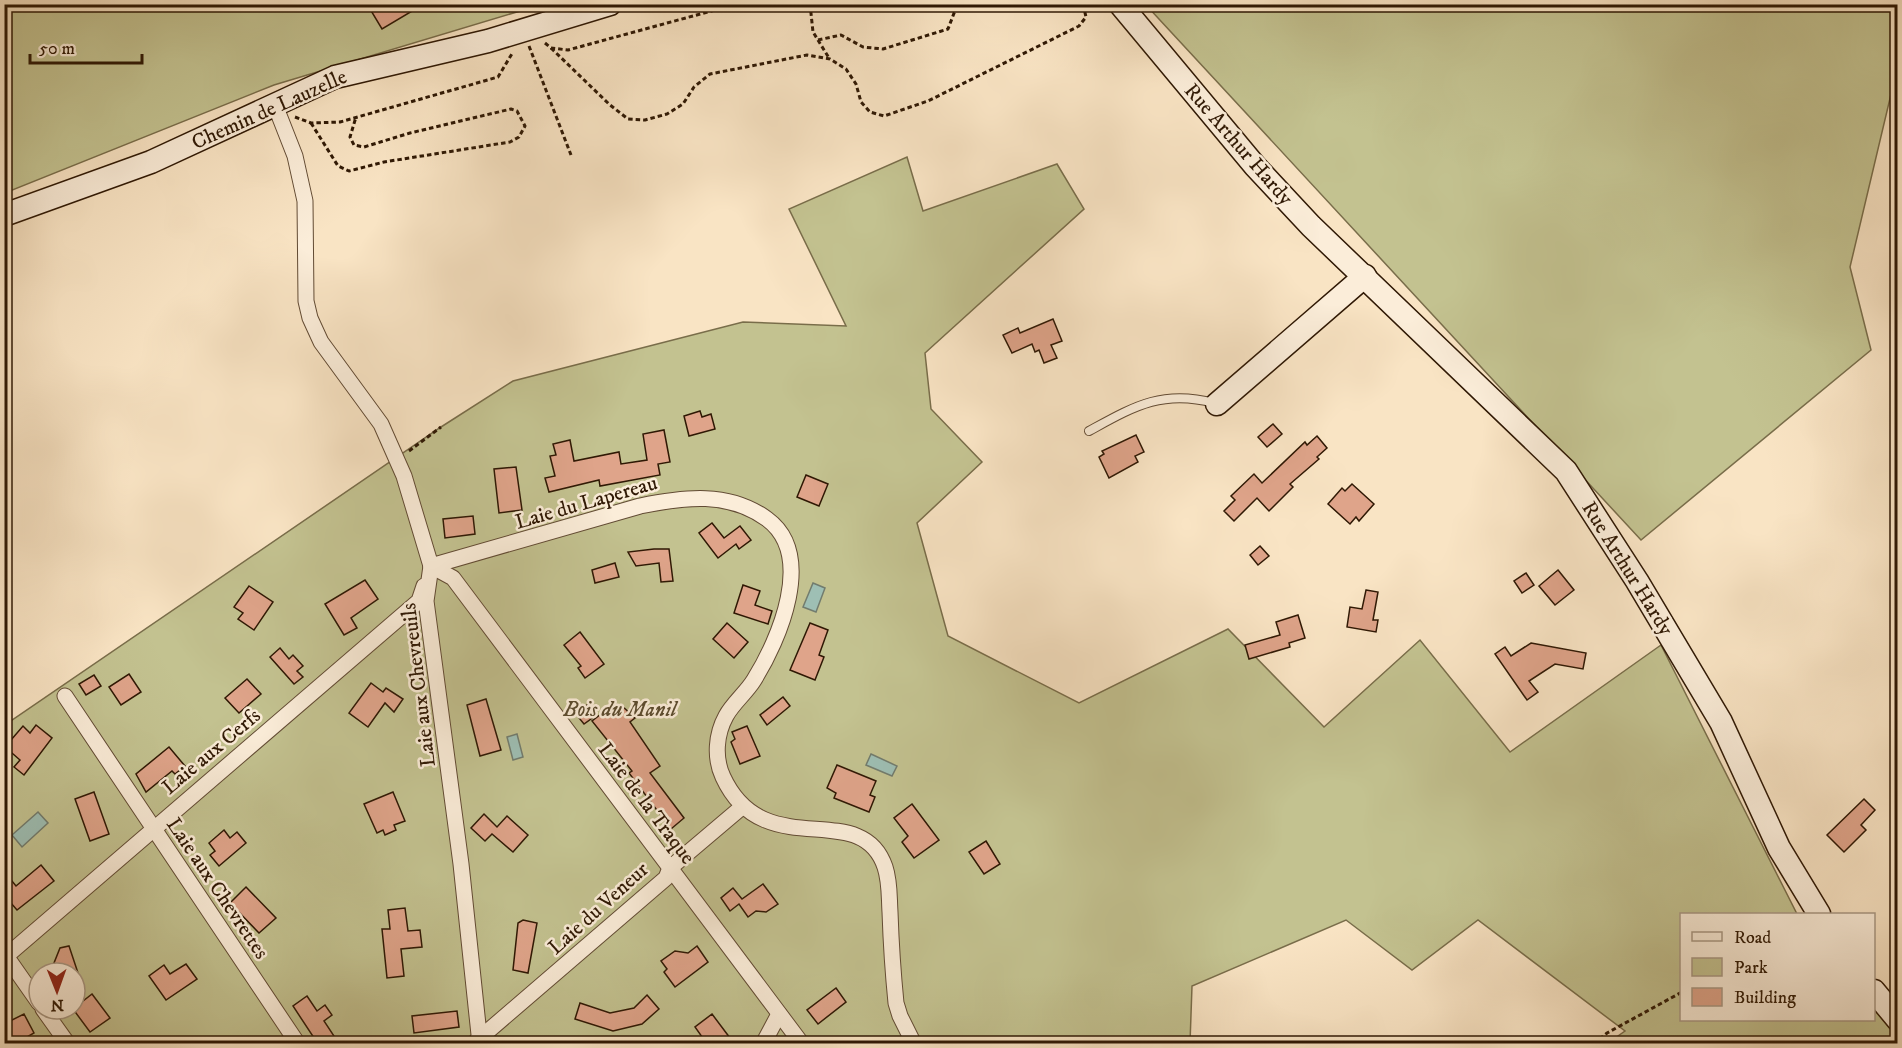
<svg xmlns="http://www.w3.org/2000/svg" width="1902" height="1048" font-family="'IM FELL DW Pica',serif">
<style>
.green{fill:#c3c290;stroke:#796d4a;stroke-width:1.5;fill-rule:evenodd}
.water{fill:#9ebfb4;stroke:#727c6e;stroke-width:1.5}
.building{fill:#dfa48a;stroke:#2f1804;stroke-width:1.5}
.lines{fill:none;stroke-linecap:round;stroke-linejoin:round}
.lane-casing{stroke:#624b34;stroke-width:10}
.street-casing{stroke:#624b34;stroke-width:17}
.secondary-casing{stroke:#2f1804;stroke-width:25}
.path{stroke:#2f1804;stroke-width:3;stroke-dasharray:4.5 3;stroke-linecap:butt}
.lane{stroke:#fbedd9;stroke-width:8}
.street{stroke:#fbedd9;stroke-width:15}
.secondary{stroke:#fbedd9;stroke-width:22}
.labels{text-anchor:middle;stroke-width:5;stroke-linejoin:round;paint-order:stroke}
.street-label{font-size:21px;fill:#2f1804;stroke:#fbedd9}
.park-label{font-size:21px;font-style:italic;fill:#5b4b2e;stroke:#fbedd9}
</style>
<rect width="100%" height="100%" fill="#f9e4c4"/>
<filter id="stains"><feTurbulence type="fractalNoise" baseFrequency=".00333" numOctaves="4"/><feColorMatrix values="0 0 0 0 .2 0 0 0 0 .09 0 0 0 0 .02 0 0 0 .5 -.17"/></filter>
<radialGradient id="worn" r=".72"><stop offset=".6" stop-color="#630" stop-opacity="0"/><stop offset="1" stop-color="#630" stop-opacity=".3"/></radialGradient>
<g class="green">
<path d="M5 5H540L274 85 5 193Z"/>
<path d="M1146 5H1897V69L1850 267 1871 350 1641 540Z"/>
<path d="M907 157 923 211 1057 164 1084 209 925 353 931 409 982 462 917 523 948 636 1079 703 1228 629 1324 727 1420 640 1510 752 1661 645 1797 914H1682V1020H1874V1005L1898 1032 1897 1044 1608 1043 1625 1031 1478 920 1412 970 1346 920 1192 986 1190 1043 5 1044V725L441 427 513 381 743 322 846 326 789 209ZM39 973H75V1009H39Z"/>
</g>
<g class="water">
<path d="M813 583 825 588 816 612 803 607Z"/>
<path d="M517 734 523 757 513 760 507 737Z"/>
<path d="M871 754 897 766 892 776 866 765Z"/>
<path d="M38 812 48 823 22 847 12 835Z"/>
</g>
<g class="building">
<path d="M367 4H424L382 29Z"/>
<path d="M1053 319 1062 341 1051 345 1057 358 1044 363 1039 350 1035 352 1032 344 1012 353 1003 335 1018 328 1020 333Z"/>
<path d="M700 411 702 417 711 414 715 429 689 436 684 416Z"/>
<path d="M1273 424 1282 434 1267 447 1258 437Z"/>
<path d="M664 430 670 462 658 464 660 475 600 486 599 480 549 492 545 478 555 476 550 456 556 455 553 444 570 440 574 461 619 452 621 464 647 460 643 434Z"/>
<path d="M1136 435 1144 452 1135 456 1138 462 1109 478 1099 457 1104 454 1102 451Z"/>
<path d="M1317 436 1327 448 1317 457 1319 459 1290 484 1293 487 1269 511 1257 498 1234 521 1224 511 1235 500 1231 496 1254 474 1262 483 1305 442 1307 445Z"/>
<path d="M516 467 522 510 499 513 494 469Z"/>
<path d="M806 475 828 484 819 506 797 497Z"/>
<path d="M1352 484 1374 504 1359 521 1356 517 1350 524 1328 504 1342 488 1345 491Z"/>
<path d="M473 516 475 534 445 538 443 519Z"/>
<path d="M712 523 724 538 740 526 751 540 739 549 736 544 718 558 699 533Z"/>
<path d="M1260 546 1269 556 1258 565 1250 555Z"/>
<path d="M654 549H669L673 581 661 582 659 563 636 566 628 552Z"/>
<path d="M615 563 619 577 595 583 592 570Z"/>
<path d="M1558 570 1574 590 1555 605 1539 586Z"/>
<path d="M1526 573 1534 585 1522 593 1514 581Z"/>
<path d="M365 580 378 599 351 618 357 628 344 635 325 604Z"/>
<path d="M743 585 760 591 755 605 772 611 768 624 734 613Z"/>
<path d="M249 586 273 602 254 630 238 619 243 613 234 607Z"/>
<path d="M1366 590 1378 592 1373 620H1378L1376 632 1347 627 1350 607 1362 609Z"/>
<path d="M1298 615 1305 638 1289 643 1290 647 1249 659 1245 645 1280 635 1276 622Z"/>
<path d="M727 623 748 642 734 658 713 639Z"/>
<path d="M810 623 828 630 819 655 824 657 815 680 790 670Z"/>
<path d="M580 632 604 664 585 678 578 668 581 666 564 645Z"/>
<path d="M1531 643 1586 653 1583 669 1555 664 1529 681 1538 692 1527 700 1495 654 1505 647 1511 656Z"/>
<path d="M280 648 289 659 293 655 303 666 297 671 303 677 294 684 270 657Z"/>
<path d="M129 674 141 692 121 705 109 687Z"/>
<path d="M94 675 101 686 86 695 79 684Z"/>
<path d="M247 679 261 694 239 713 225 698Z"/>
<path d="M371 683 383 692 386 688 403 699 394 712 385 703 368 727 349 713Z"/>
<path d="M783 697 790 706 767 725 760 715Z"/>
<path d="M486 699 501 750 480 756 467 705Z"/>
<path d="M587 705 595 716 584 724 575 713Z"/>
<path d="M621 705 635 718 630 722 660 766 650 773 684 818 671 829 629 773 632 771 592 721 609 708 612 712Z"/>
<path d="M36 725 52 738 24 775 14 767 20 760 5 747 23 726 30 733Z"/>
<path d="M747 726 760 756 740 764 731 742 735 739 732 732Z"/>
<path d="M169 747 185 766 175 774 172 771 146 792 136 774Z"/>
<path d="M837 765 876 781 870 795 875 797 869 812 834 798 836 793 827 788Z"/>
<path d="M94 792 109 834 90 841 75 799Z"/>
<path d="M393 792 405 821 394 825 396 830 385 835 383 830 377 833 364 804Z"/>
<path d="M1864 799 1875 810 1861 825 1866 830 1844 852 1827 835Z"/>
<path d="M912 804 939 840 914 858 902 842 908 836 894 818Z"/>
<path d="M484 814 497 827 507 816 528 835 513 852 492 834 485 841 471 828Z"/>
<path d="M224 830 230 838 237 832 246 843 219 866 210 855 215 851 209 843Z"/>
<path d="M986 841 1000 864 984 874 969 852Z"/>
<path d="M41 865 54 881 17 910 4 895V888L12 881 16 886Z"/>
<path d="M763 884 778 904 766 912 756 911 748 917 739 904 730 911 721 898 733 888 742 899Z"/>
<path d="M246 887 276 918 259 933 230 903Z"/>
<path d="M405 908 408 931 420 930 422 947 401 949 404 976 387 978 382 929H390L388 910Z"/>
<path d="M523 920 537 923 528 973 513 970 518 923Z"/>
<path d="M69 946 78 973H50L60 948Z"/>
<path d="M697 946 708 962 675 987 664 972 667 969 661 961 675 951 688 953Z"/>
<path d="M186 964 197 979 166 1000 149 976 164 965 170 974Z"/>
<path d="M836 988 846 1002 818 1024 807 1010Z"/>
<path d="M92 994 110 1018 90 1032 73 1009Z"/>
<path d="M647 995 659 1009 642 1024 613 1031 575 1019 580 1003 610 1013 634 1008Z"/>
<path d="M307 996 317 1011 325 1005 332 1015 324 1021 334 1036 323 1044H318L293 1006Z"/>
<path d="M457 1011 459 1027 414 1033 412 1016Z"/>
<path d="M24 1014 34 1033 15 1044H4V1024Z"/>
<path d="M712 1014 730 1038 723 1044H707L695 1027Z"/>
</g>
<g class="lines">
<defs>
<path id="lane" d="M1089 431C1133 407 1162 389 1214 403"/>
<g id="street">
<path d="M275 105 295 156 305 201 306 301 310 318 321 342 381 424 404 476 431 566 426 601 461 864 480 1044"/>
<path d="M431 566 640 506C684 497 729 491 767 519 816 555 779 640 754 680 746 693 733 703 726 716 716 734 714 758 723 777 764 866 861 796 885 867 890 882 889 897 890 912 891 942 893 973 896 1003L900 1016 914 1044"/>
<path d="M431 566 453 578 802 1044"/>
<path d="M65 696 298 1044"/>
<path d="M4 953 39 1003"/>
<path d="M4 958 419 601 424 586"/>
<path d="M43 1009 68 1044"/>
<path d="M473 1044 666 878 670 868 742 807"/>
<path d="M763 1044 779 1014"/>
</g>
<g id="secondary">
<path d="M1120 4 1255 166 1311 226 1566 471 1637 581 1721 722 1779 848 1819 914"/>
<path d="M4 215 151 162 335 77 488 41 610 4"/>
<path d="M1217 404 1365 276"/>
<path d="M1874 991 1898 1020"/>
</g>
</defs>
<use href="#lane" class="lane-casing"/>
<use href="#street" class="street-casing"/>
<use href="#secondary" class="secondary-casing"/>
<g class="path">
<path d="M810 4 813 32 829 58"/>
<path d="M818 40 841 35 863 47 883 49 948 29 956 8 954 4"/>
<path d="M545 43 551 48 568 50 737 4"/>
<path d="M529 46 571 155"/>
<path d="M551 48 610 105 628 119 645 120 667 114 683 104 694 87 710 74 807 55 830 59 846 69 856 84 861 102 870 112 884 116 928 101 1079 26 1086 17 1083 4"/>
<path d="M295 117 311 123 340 122 498 77 513 52"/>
<path d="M311 123 338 166 349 171 384 162 510 142 519 137 525 126 517 111 511 109 410 133 364 147 354 145 350 137 356 117"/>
<path d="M409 451 441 427"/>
<path d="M1594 1044 1607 1033 1682 992"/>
</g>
<use href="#lane" class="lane"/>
<use href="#street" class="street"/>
<use href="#secondary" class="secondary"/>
</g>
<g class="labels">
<g class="street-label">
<text transform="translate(269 109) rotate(-24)" y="7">Chemin de Lauzelle</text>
<text transform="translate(1239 144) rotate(49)" y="7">Rue Arthur Hardy</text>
<text transform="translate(586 502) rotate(-16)" y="7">Laie du Lapereau</text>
<text transform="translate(1628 568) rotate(58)" y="7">Rue Arthur Hardy</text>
<text transform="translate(418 685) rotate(-97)" y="7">Laie aux Chevreuils</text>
<text transform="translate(211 751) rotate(-40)" y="7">Laie aux Cerfs</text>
<text transform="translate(647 803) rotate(53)" y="7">Laie de la Traque</text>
<text transform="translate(218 888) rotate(56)" y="7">Laie aux Chevrettes</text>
<text transform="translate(598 908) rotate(-42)" y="7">Laie du Veneur</text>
</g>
<g class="park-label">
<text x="620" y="716">Bois du Manil</text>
</g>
</g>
<rect width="1902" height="1048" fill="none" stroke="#f9e4c4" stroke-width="24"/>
<rect x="6" y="6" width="1890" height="1036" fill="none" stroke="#2f1804" stroke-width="3"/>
<rect x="12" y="12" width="1878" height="1024" fill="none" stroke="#2f1804" stroke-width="1.5"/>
<rect x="1680" y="913" width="195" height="108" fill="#fbedd9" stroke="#a99884" stroke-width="1.5"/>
<rect x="1692" y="932" width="30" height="9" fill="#fbedd9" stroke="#a99884" stroke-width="1.5"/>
<text x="1734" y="943" font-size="18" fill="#2f1804">Road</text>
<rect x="1692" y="958" width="30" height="18" fill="#c3c290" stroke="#a99884" stroke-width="1.5"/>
<text x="1734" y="973" font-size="18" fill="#2f1804">Park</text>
<rect x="1692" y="988" width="30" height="18" fill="#dfa48a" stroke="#a99884" stroke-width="1.5"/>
<text x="1734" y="1003" font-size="18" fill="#2f1804">Building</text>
<g transform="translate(57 991) rotate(179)"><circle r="28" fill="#fbedd9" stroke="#a99884" stroke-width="1.5"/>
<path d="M0-4.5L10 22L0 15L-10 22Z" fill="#8f2418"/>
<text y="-9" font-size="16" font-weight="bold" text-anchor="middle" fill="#2f1804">N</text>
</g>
<path d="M30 54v9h112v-9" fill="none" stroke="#2f1804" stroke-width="3"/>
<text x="39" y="54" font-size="18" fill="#2f1804" stroke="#fbedd9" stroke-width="4.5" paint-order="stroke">50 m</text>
<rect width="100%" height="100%" filter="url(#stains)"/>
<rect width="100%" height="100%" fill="url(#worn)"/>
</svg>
